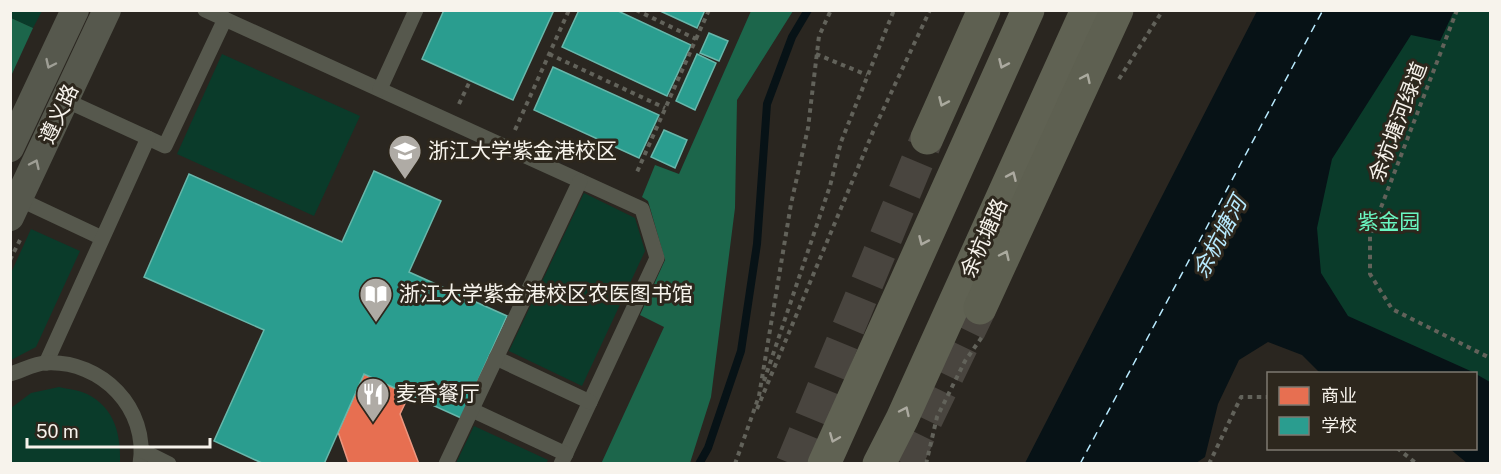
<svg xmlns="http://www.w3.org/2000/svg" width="1501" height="474" font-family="'Public Sans','Noto Sans SC',sans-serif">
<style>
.green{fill:#0a3b2a}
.forest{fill:#1c664b}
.water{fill:#071216}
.shops{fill:#e76f51;stroke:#ec9780;stroke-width:1.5}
.schools{fill:#2a9d8f;stroke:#68b7ab;stroke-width:1.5}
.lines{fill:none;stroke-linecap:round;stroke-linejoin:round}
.stream{stroke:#071216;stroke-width:8}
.ferry{stroke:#b8eafe;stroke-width:1.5;stroke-dasharray:8 6;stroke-linecap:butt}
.trunk-tunnel{stroke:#49453f;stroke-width:33;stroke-dasharray:33 16;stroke-linecap:butt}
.path{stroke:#62625a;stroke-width:4;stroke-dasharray:4.5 4.5;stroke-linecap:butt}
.service{stroke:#56584d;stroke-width:15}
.minor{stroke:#56584d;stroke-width:28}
.primary{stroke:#606253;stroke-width:33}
.trunk{stroke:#5e6051;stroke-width:33}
.oneway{stroke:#9e9e95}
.oneway2{stroke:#acaaa0}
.oneway3{stroke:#aaaa9e}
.labels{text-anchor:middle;stroke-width:6;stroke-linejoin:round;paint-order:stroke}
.street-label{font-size:21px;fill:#f7f3ec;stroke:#2d271d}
.poi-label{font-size:21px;fill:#f7f3ec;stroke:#2d271d;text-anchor:start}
.park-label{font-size:21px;fill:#6af7c1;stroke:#2d271d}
.water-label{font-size:22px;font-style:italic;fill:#b8eafe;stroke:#2d271d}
</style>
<rect width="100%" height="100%" fill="#2a2620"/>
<g class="green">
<path d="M11 11H42L33 28 11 18Z"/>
<path d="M1386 11H1490V433L1476 422V374L1407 373 1330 320 1268 228Z"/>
<path d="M222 54 360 116 314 216 177 154Z"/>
<path d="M584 193 635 218 645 251 582 386 509 351Z"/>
<path d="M31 229 80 251 36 347 11 360V273Z"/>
<path d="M59 387C67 389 79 390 87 394 115 408 121 435 120 463H11V408L31 393Z"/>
<path d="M474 426 548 460 546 463H456Z"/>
</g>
<g class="forest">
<path d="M751 11H793L737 100 735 208 711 397 690 463 601 464 664 327 640 315 665 260 648 201 642 197 655 165 679 174Z"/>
<path d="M11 18 33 28 11 76Z"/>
</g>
<g class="water">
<path d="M1257 11H1454L1440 41 1411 35 1332 159 1317 228 1321 273 1348 316 1475 373H1320L1302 355 1268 342 1239 360 1218 404 1205 457 1196 463H1025Z"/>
<path d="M1476 374 1490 382V463H1467L1450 449 1476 448Z"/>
</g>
<path class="shops" d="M364 374 409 395 400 414 419 464H349L338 432Z"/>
<g class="schools">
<path d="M444 10H554L513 100 422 59Z"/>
<path d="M579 10H616L691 45 667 96 562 47Z"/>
<path d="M658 10H705L697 28Z"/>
<path d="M709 33 728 41 719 61 700 53Z"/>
<path d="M697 54 716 63 695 110 676 101Z"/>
<path d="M553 67 659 115 639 158 534 110Z"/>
<path d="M664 130 687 140 675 168 651 157Z"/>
<path d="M374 171 441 201 409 272 507 316 461 418 364 374 324 464H264L214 441 264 330 144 277 189 174 342 242Z"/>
</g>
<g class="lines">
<path class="stream" d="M699 464 708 448 741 351 757 244 767 104 792 37 808 10"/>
<path class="ferry" d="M1080 464 1323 10"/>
<g class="trunk-tunnel">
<path d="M792 464 927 138"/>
<path d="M905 464 980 308"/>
</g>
<g class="path">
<path d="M636 10 696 39 637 172"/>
<path d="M1457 10 1370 236V274L1392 309 1490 358"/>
<path d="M696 39 709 10"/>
<path d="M549 54 665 108"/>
<path d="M816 54 867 75"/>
<path d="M1119 79 1163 10"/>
<path d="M459 104 470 81"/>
<path d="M515 130 569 10"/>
<path d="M10 260 20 240"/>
<path d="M764 381 830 186 841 142 894 10"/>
<path d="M757 409 875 127 930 10"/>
<path d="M1397 448 1417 464"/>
<path d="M735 464 759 396 791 204 808 128 819 36 831 10"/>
<path d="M926 464 937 417 965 361 982 337"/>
<path d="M1209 464 1241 397H1268"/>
</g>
<g class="service">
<path d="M205 10 642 209 657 258 561 464"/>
<path d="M380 89 416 10"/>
<path d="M148 138 165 146 225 19"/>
<path d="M19 199 102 238"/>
<path d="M496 358 590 402"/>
<path d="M46 363 148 138 65 100"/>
<path d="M10 374C21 371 35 363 46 363 102 360 149 409 140 464"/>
<path d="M472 410 566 454"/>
<path d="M143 451 169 464"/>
<path d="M446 464 580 181"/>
</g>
<g class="minor">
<path d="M10 148 75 10"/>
<path d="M10 217 107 10"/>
</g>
<g class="primary">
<path d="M824 464 1028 10"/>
<path d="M879 464 902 419 1087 10"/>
</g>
<g class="trunk">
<path d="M927 138 984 10"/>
<path d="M980 308 1117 10"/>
</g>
</g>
<defs><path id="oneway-chevron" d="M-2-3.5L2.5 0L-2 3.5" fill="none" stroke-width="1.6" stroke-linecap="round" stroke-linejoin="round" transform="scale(1.5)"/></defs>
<g class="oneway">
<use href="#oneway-chevron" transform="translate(50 64) rotate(115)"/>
<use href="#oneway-chevron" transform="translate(35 164) rotate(-65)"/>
</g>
<g class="oneway2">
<use href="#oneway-chevron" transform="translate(1003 64) rotate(114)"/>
<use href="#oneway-chevron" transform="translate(1012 176) rotate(-66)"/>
<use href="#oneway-chevron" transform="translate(923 241) rotate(114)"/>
<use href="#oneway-chevron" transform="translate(905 411) rotate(-65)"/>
<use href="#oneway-chevron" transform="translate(834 438) rotate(112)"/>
</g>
<g class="oneway3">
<use href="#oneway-chevron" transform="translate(1086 78) rotate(-65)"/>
<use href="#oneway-chevron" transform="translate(943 102) rotate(114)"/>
<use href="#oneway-chevron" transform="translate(1005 255) rotate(-65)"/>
</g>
<defs>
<symbol id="university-pin" viewBox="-11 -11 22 30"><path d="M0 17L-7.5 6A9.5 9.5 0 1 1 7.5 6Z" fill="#afaba5" stroke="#2d271d"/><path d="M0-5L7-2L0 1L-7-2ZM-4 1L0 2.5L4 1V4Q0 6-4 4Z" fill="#fff"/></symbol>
<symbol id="library-pin" viewBox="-11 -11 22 30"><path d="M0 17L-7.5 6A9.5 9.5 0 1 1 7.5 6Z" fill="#afaba5" stroke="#2d271d"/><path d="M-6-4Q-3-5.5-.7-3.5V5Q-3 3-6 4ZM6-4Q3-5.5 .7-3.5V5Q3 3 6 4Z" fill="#fff"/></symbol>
<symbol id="restaurant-pin" viewBox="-11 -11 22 30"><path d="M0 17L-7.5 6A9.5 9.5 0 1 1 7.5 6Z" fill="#afaba5" stroke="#2d271d"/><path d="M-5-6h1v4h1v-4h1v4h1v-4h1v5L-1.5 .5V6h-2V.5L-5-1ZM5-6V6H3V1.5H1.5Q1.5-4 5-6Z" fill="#fff"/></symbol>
</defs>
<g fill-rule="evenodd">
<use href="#university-pin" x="386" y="132" width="38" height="52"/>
<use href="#library-pin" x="357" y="275" width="38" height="52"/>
<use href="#restaurant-pin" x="354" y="375" width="38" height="52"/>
</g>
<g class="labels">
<g class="street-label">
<text transform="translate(59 114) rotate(-65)" y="7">遵义路</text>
<text transform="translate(1398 122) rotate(-69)" y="7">余杭塘河绿道</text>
<text transform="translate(984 238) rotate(-66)" y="7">余杭塘路</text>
</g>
<g class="poi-label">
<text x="428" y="158">浙江大学紫金港校区</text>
<text x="399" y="301">浙江大学紫金港校区农医图书馆</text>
<text x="396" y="401">麦香餐厅</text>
</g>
<g class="park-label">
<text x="1389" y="229">紫金园</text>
</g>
<g class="water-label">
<text transform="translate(1219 237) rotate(-62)" y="8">余杭塘河</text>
</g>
</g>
<rect width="1501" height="474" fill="none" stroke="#f7f3ec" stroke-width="24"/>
<rect x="1267" y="372" width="210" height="78" fill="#2d271d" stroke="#7e7970" stroke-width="1.5"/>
<rect x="1279" y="387" width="30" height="18" fill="#e76f51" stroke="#7e7970" stroke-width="1.5"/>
<text x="1321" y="402" font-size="18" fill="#f7f3ec">商业</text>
<rect x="1279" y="417" width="30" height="18" fill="#2a9d8f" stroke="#7e7970" stroke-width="1.5"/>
<text x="1321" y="432" font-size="18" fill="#f7f3ec">学校</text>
<path d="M27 438v9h183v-9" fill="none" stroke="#f7f3ec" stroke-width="3"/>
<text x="36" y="438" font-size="18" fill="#f7f3ec" stroke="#2d271d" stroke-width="4.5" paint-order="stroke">50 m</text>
</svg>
